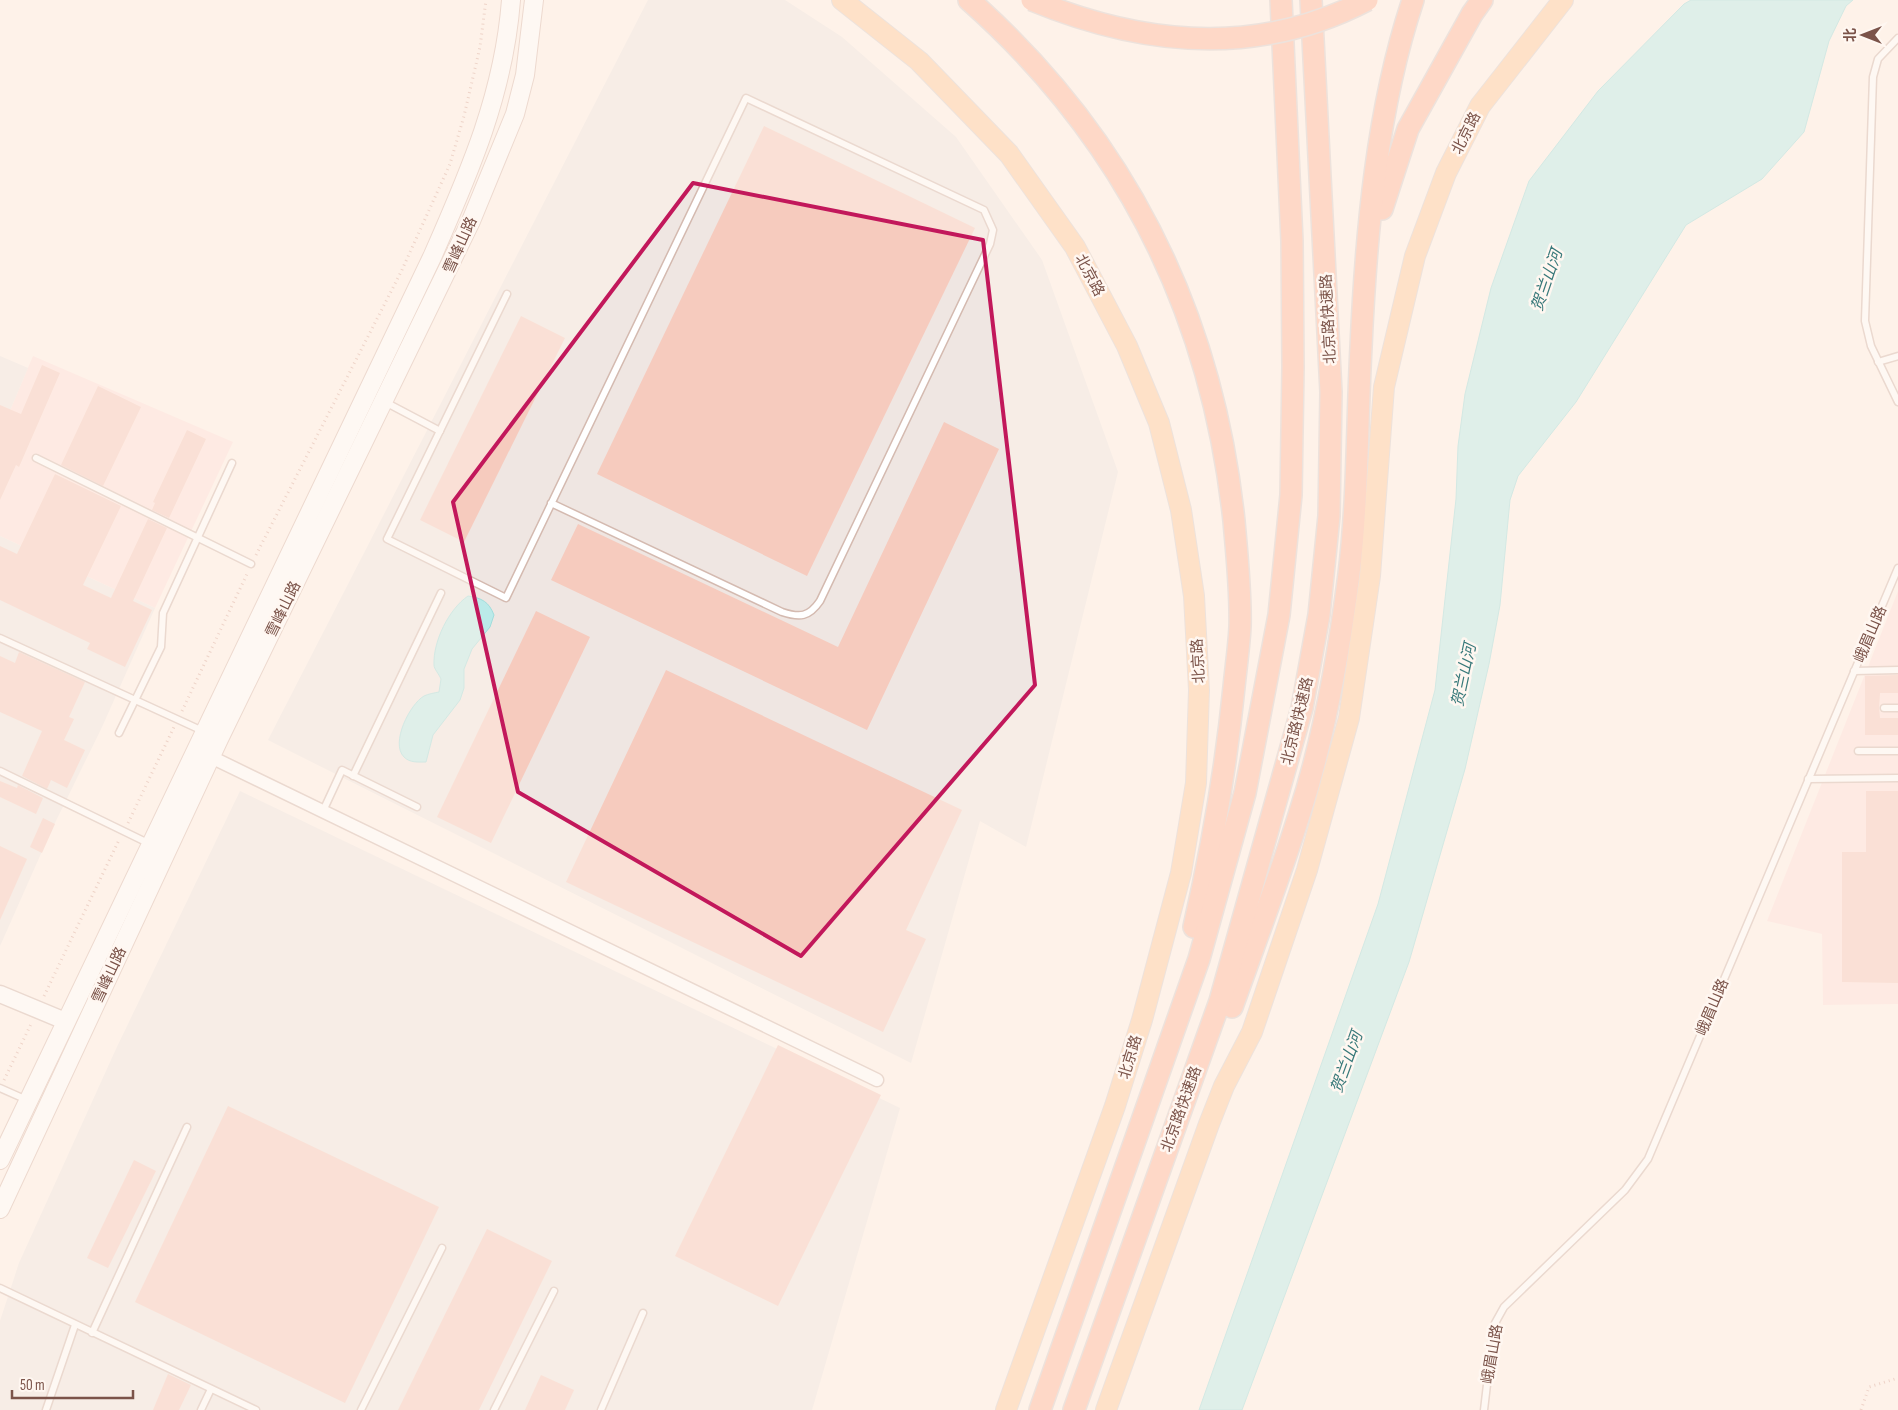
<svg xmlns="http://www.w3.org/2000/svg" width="1898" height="1410" font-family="'Sofia Sans Condensed','Noto Sans SC',sans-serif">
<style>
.commercial{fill:#ffe1dc}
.industrial{fill:#efe6e2}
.water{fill:#bbeae9;stroke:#a0dddc}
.building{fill:#f6cbbe}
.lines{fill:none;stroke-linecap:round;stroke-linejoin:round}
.service-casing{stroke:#d4bab0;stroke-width:9}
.minor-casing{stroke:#d4bab0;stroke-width:15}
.tertiary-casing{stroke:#d4bab0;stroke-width:19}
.secondary-casing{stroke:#dabbaf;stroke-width:20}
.primary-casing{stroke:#dacfcc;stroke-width:22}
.trunk-casing{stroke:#dacfcc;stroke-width:24}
.path{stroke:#dcaea0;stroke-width:3;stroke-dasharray:1 4;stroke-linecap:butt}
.service{stroke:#fff;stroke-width:6}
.minor{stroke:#fff;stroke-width:12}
.tertiary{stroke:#fff;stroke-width:16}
.secondary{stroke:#fff;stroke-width:18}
.primary{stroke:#ffcc9f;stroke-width:20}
.trunk{stroke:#feb89e;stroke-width:21}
.trunk-bridge-casing{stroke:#dacfcc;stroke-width:24;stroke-linecap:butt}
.trunk-bridge{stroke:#feb89e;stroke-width:21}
.marked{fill:none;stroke:#c2185b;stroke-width:4;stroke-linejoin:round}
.labels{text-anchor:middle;stroke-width:5;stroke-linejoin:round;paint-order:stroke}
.street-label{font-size:15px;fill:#7b5349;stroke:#fff7f1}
.water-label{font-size:16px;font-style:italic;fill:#38797a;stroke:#fff7f1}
</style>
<rect width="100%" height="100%" fill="#fef2e9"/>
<g class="commercial">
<path d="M33 356 233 442 155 608 0 536V434Z"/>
<path d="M1898 591V1004L1823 1005 1822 934 1767 921Z"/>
</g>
<g class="industrial">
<path d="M648 0H785L842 37 956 137 1042 260 1118 472 1026 847 980 821 911 1063 268 740Z"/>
<path d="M0 356 28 368 0 434Z"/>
<path d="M0 536 155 608 102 727 51 831 0 946Z"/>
<path d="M240 791 900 1108 812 1410H0V1321L19 1263 116 1049Z"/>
</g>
<g class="water">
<path d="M1691 0H1853L1846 6 1829 41 1804 132 1762 179 1686 225 1576 402 1518 476 1510 500 1500 605 1489 664 1465 769 1409 962 1242 1410H1199L1378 904 1435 690 1456 499 1458 446 1465 394 1491 288 1529 181 1598 91 1684 4Z"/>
<path d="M468 596C482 598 489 602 494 615L490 627 472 649 464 669V688L460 700 433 735 426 762C418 762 410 763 404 757 390 743 410 704 424 696 428 694 434 693 439 692L441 679C439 674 434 669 434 665 433 641 449 609 468 596Z"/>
</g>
<g class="building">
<path d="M764 126 975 228 807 576 597 474Z"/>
<path d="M521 316 565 338 464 542 420 520Z"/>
<path d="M42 365 60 373 19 467 16 465 0 500V405L21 414Z"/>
<path d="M98 386 141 407 103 486 61 465Z"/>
<path d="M944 422 999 449 867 730 551 580 578 524 838 647Z"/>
<path d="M187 430 206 439 169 518 152 510 155 503 153 502Z"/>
<path d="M55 474 121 506 83 585 111 598 148 519 167 528 133 601 152 610 125 667 87 649 90 643 0 600V546L17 554Z"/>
<path d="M536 611 590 637 491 843 437 817Z"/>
<path d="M19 652 85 682 69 717 74 719 64 740 85 750 67 788 51 780 47 789 22 776 42 731 0 712V656L15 663Z"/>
<path d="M666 670 962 810 906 930 926 939 883 1032 566 882Z"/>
<path d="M1898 675V693H1880L1879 708 1880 718H1898V735H1865V676Z"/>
<path d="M0 781 17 788 18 785 43 798 36 814 0 797Z"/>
<path d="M1866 791H1898V983L1842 982V852H1866Z"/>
<path d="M43 818 55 824 42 853 30 847Z"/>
<path d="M0 846 27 859 0 920Z"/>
<path d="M778 1045 881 1095 778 1306 675 1256Z"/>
<path d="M228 1106 439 1207 345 1403 135 1302Z"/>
<path d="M134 1160 156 1171 108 1268 87 1258Z"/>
<path d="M487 1229 552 1261 479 1410H398Z"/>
<path d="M168 1374 191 1385 179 1410H153Z"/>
<path d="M541 1375 574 1390 565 1410H525Z"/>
</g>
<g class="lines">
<defs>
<g id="service">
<path d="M1898 38 1878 59 1873 77 1865 321 1871 346 1898 402"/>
<path d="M507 294 387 539 506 598 746 98 984 210 993 230 990 244 820 601C809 617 800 618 782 612L551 503"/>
<path d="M1878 362 1898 356"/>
<path d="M385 402 440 431"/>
<path d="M36 458 251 564"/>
<path d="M0 638 205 732"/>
<path d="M1854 671 1898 670"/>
<path d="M1884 708H1898"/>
<path d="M119 733 161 647 163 613 232 463"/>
<path d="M1858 751H1898"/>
<path d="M0 771 150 844"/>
<path d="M353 776 441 593"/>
<path d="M1808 779 1898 778"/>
<path d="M323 811 342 770 417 807"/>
<path d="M0 1088 27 1100"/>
<path d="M0 1288 256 1410"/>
<path d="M92 1333 187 1127"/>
<path d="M46 1410 75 1325"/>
<path d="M201 1410 211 1389"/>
<path d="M361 1410 442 1248"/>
<path d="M494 1410 554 1291"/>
<path d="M601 1410 643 1313"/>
<path d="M1484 1410 1494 1325 1504 1307 1625 1190 1648 1159 1898 568"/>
</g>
<path id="minor" d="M211 757 877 1080"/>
<path id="tertiary" d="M0 994 65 1021"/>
<g id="secondary">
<path d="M0 1160 433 255C470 171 504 93 511 0"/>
<path d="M0 1209 219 739 471 221 515 114 525 75 534 0"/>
</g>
<g id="primary">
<path d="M842 0 919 61 1009 154 1075 247 1127 346 1159 423 1181 510 1194 596 1199 690 1196 783 1181 873 1142 1020 1115 1106 1006 1410"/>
<path d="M1106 1410 1209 1124 1224 1086 1252 1032 1307 870 1349 718 1370 576 1384 387 1415 256 1446 173 1480 106 1563 0"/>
</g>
<g id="trunk">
<path d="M969 0C1125 138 1212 314 1234 521 1237 556 1241 592 1240 627 1239 647 1236 667 1234 687 1226 768 1212 848 1194 927"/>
<path d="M1382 209 1408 129 1472 14 1482 0"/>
<path d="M1232 1007C1255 942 1280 877 1300 812 1325 735 1339 653 1349 574 1358 499 1357 422 1361 347 1366 233 1377 108 1413 0"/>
<path d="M1040 1410 1199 959 1245 793 1279 615 1291 495 1293 367 1292 241 1281 0"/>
<path d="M1074 1410 1220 1001 1302 708 1319 615 1329 516 1331 392 1311 0"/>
</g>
</defs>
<use href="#service" class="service-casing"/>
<use href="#minor" class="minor-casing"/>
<use href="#tertiary" class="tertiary-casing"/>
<use href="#secondary" class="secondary-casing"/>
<use href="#primary" class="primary-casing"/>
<use href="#trunk" class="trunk-casing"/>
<g class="path">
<path d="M256 555 401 272 450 164 464 116 480 47 486 0"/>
<path d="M182 711 247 574"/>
<path d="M128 823 174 727"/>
<path d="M44 996 119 840"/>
<path d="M4 1080 32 1022"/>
<path d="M1861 1410 1869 1387 1898 1378"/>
</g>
<use href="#service" class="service"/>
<use href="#minor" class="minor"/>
<use href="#tertiary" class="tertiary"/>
<use href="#secondary" class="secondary"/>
<use href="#primary" class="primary"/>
<use href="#trunk" class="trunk"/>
<defs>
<path id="trunk-bridge" d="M1032 0C1143 46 1258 57 1367 0"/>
</defs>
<use href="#trunk-bridge" class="trunk-bridge-casing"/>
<use href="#trunk-bridge" class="trunk-bridge"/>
</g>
<path d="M0 0H1898V1410H0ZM693 183 983 240 1035 685 801 956 518 792 453 502Z" fill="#fef2e9" fill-opacity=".55" fill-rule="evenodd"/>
<path class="marked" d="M693 183 983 240 1035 685 801 956 518 792 453 502Z"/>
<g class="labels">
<g class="street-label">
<text transform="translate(1466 133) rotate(-63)" y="5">北京路</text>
<text transform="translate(460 245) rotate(-66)" y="5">雪峰山路</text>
<text transform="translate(1090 275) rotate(62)" y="5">北京路</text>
<text transform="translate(1328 319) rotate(-93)" y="5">北京路快速路</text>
<text transform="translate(283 609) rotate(-64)" y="5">雪峰山路</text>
<text transform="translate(1870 634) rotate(-67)" y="5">峨眉山路</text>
<text transform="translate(1198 661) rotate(-93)" y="5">北京路</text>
<text transform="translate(1297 721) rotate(-76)" y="5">北京路快速路</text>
<text transform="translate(109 975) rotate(-65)" y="5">雪峰山路</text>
<text transform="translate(1712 1007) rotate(-67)" y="5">峨眉山路</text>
<text transform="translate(1130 1057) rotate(-73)" y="5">北京路</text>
<text transform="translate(1181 1109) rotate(-70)" y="5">北京路快速路</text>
<text transform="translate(1492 1354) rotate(-80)" y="5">峨眉山路</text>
</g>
<g class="water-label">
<text transform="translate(1546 280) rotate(-71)" y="6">贺兰山河</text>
<text transform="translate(1463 675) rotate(-78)" y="6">贺兰山河</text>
<text transform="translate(1346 1062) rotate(-70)" y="6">贺兰山河</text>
</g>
</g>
<g transform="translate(1863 35) rotate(270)" stroke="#fff7f1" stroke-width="4" paint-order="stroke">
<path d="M0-4L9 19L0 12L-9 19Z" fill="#7b5349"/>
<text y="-8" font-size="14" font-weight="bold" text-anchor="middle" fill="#7b5349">北</text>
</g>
<path d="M12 1390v8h121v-8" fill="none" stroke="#7b5349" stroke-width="2.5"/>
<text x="20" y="1390" font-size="15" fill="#7b5349" stroke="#fff7f1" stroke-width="4" paint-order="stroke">50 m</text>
</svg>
